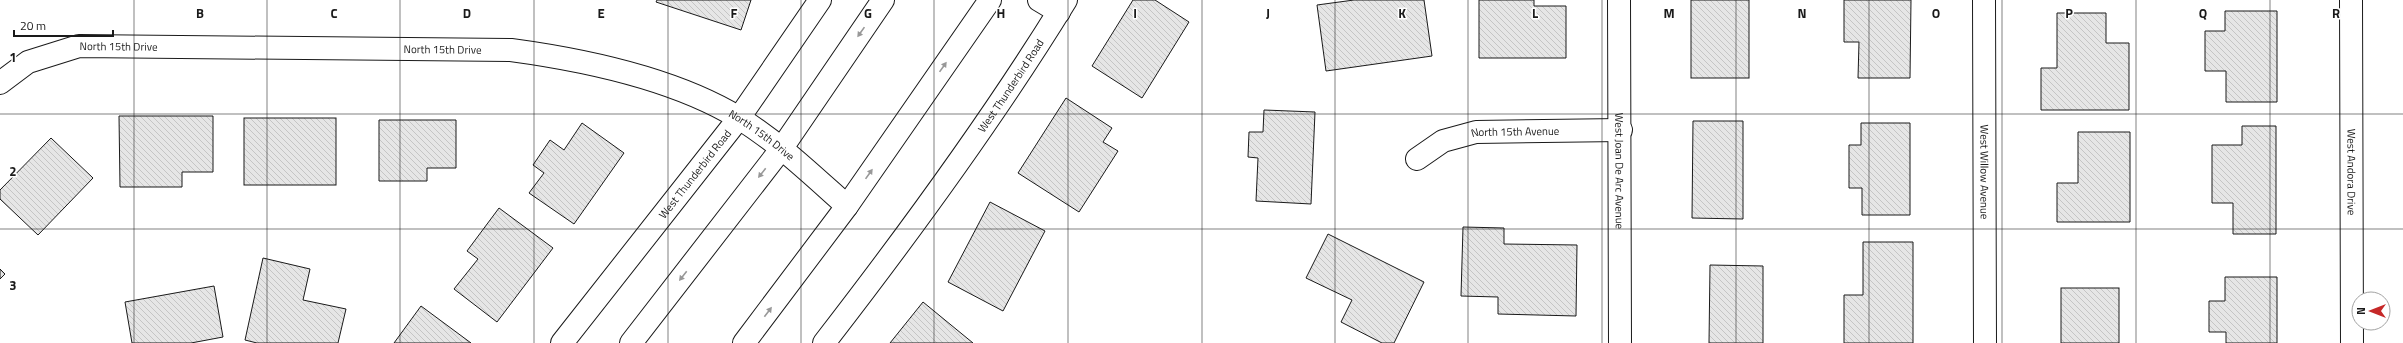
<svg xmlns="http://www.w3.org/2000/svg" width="2403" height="343" font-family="'Titillium Web',sans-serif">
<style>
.building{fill:url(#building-back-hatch);stroke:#1a1a1a}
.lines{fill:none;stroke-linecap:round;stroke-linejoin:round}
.minor-casing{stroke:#1a1a1a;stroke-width:24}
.secondary-casing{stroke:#1a1a1a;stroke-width:24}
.minor{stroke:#fff;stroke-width:22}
.secondary{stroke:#fff;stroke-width:22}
.oneway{fill:#989898}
.grid{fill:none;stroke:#1a1a1a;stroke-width:1;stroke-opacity:0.55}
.labels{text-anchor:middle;stroke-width:3;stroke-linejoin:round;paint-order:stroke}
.street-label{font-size:11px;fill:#1a1a1a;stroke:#fff}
.grid-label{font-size:13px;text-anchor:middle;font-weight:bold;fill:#1a1a1a;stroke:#fff;stroke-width:3;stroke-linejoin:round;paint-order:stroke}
</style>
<defs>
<pattern id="building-back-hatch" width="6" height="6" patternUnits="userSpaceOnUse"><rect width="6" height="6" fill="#e6e6e6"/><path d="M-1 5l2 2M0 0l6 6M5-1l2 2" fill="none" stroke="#c5c5c5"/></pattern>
</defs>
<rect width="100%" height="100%" fill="#fff"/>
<g class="building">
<path d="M657 0H751L741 30 656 2Z"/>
<path d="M1133 0H1155L1189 22 1142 98 1092 66Z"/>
<path d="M1354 0H1424L1432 56 1326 71 1317 5Z"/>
<path d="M1479 0H1534V6H1566V58H1479Z"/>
<rect x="1691" y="0" width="58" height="78"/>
<path d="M1844 0H1911L1910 78H1858L1859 42H1844Z"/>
<path d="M2225 11H2277V102H2226V71H2205V31H2225Z"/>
<path d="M2057 13H2106V43H2129V110H2041V68H2057Z"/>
<path d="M1066 98 1112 128 1103 142 1118 151 1079 212 1018 173Z"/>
<path d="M1264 110 1315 112 1311 204 1256 201 1258 158 1248 157 1249 132H1263Z"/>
<path d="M119 116H213V172H182V187H120Z"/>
<rect x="244" y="118" width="92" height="67"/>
<path d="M379 120H456V168H427V181H379Z"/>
<path d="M1693 121H1743V219L1692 218Z"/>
<path d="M582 123 624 153 574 224 529 193 544 173 533 165 550 140 564 150Z"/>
<path d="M1861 123H1910V215H1862V188H1849V145H1861Z"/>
<path d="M2242 126H2276V234H2233V203H2212V145H2242Z"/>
<path d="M2078 132H2130V222H2057V183H2078Z"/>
<path d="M51 138 93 178 38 235 0 199V190Z"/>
<path d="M990 202 1045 231 1003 311 948 282Z"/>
<path d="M499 208 553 248 497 322 454 289 478 259 467 251Z"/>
<path d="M1463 227 1504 228V244L1577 245 1576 316 1498 314V297L1461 296Z"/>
<path d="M1328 234 1424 282 1394 343H1382L1341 322 1352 300 1306 278Z"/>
<path d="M1863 242H1913V343H1844V295H1863Z"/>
<path d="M263 258 310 269 303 300 346 309 338 343H257L245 340Z"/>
<path d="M1710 265 1763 266V343H1709Z"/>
<path d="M0 269 5 274 0 279Z"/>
<path d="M2225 277H2277V343H2226V332H2209V301H2225Z"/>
<path d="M214 286 223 337 191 343H132L125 302Z"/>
<rect x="2061" y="288" width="58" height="55"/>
<path d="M923 302 973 343H890Z"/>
<path d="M421 306 471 343H394Z"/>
</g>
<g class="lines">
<defs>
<g id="minor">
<path id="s1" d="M1619 0 1620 343"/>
<path id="s2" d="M1984 0 1985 343"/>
<path id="s3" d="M2351 0 2352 343"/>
<path id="s4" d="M0 83 28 62 79 46 511 50C585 60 675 79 739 118 779 143 812 175 847 206"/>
<path id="s5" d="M1417 159 1443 141 1476 132 1621 130"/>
<path id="s6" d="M562 343 739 118 820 0"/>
<path id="s7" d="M824 343C910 232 993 119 1066 0"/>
</g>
<g id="secondary">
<path d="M1039 0 1059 12"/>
<path d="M631 343 782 148 883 0"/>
<path d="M744 343 847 206 990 0"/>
</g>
</defs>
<use href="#minor" class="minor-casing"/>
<use href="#secondary" class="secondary-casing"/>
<use href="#minor" class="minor"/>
<use href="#secondary" class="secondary"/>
</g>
<defs><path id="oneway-solid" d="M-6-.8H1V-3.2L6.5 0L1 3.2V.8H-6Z"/></defs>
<g class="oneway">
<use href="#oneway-solid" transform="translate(861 32) rotate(125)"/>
<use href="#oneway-solid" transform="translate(943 67) rotate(-55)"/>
<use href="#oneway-solid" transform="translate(762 173) rotate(128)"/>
<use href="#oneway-solid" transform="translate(869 174) rotate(-55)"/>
<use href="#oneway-solid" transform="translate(683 276) rotate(128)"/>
<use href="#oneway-solid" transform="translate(768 312) rotate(-53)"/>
</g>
<path class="grid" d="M134 0V343M267 0V343M400 0V343M534 0V343M668 0V343M801 0V343M934 0V343M1068 0V343M1202 0V343M1335 0V343M1468 0V343M1602 0V343M1736 0V343M1869 0V343M2002 0V343M2136 0V343M2270 0V343M0 114H2403M0 229H2403"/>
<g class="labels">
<g class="street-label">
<text dy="4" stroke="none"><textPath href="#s4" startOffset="128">North 15th Drive</textPath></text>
<text dy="4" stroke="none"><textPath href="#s4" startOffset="452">North 15th Drive</textPath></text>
<text dy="4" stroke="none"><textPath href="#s7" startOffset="318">West Thunderbird Road</textPath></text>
<text dy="4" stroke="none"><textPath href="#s5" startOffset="105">North 15th Avenue</textPath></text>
<text dy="4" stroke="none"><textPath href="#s4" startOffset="788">North 15th Drive</textPath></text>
<text dy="4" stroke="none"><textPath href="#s1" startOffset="171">West Joan De Arc Avenue</textPath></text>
<text dy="4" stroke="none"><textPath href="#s2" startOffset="172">West Willow Avenue</textPath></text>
<text dy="4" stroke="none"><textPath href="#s3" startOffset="172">West Andora Drive</textPath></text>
<text dy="4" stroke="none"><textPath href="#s6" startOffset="215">West Thunderbird Road</textPath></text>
</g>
</g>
<g class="grid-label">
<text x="200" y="18">B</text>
<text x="334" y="18">C</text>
<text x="467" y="18">D</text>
<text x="601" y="18">E</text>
<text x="734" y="18">F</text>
<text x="868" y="18">G</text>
<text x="1001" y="18">H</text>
<text x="1135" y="18">I</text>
<text x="1268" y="18">J</text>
<text x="1402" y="18">K</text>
<text x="1535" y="18">L</text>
<text x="1669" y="18">M</text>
<text x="1802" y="18">N</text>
<text x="1936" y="18">O</text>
<text x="2069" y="18">P</text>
<text x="2203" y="18">Q</text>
<text x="2336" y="18">R</text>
<text x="13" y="62">1</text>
<text x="13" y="176">2</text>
<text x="13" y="290">3</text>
</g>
<g transform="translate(2371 311) rotate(270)"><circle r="19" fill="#ffffff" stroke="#a3a3a3"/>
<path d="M0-3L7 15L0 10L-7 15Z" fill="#c62828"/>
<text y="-6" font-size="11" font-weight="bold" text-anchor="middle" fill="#1a1a1a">N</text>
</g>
<path d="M14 30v6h99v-6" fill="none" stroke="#1a1a1a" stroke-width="2"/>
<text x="20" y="30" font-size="12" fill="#1a1a1a" stroke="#ffffff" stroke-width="3" paint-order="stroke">20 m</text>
</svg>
